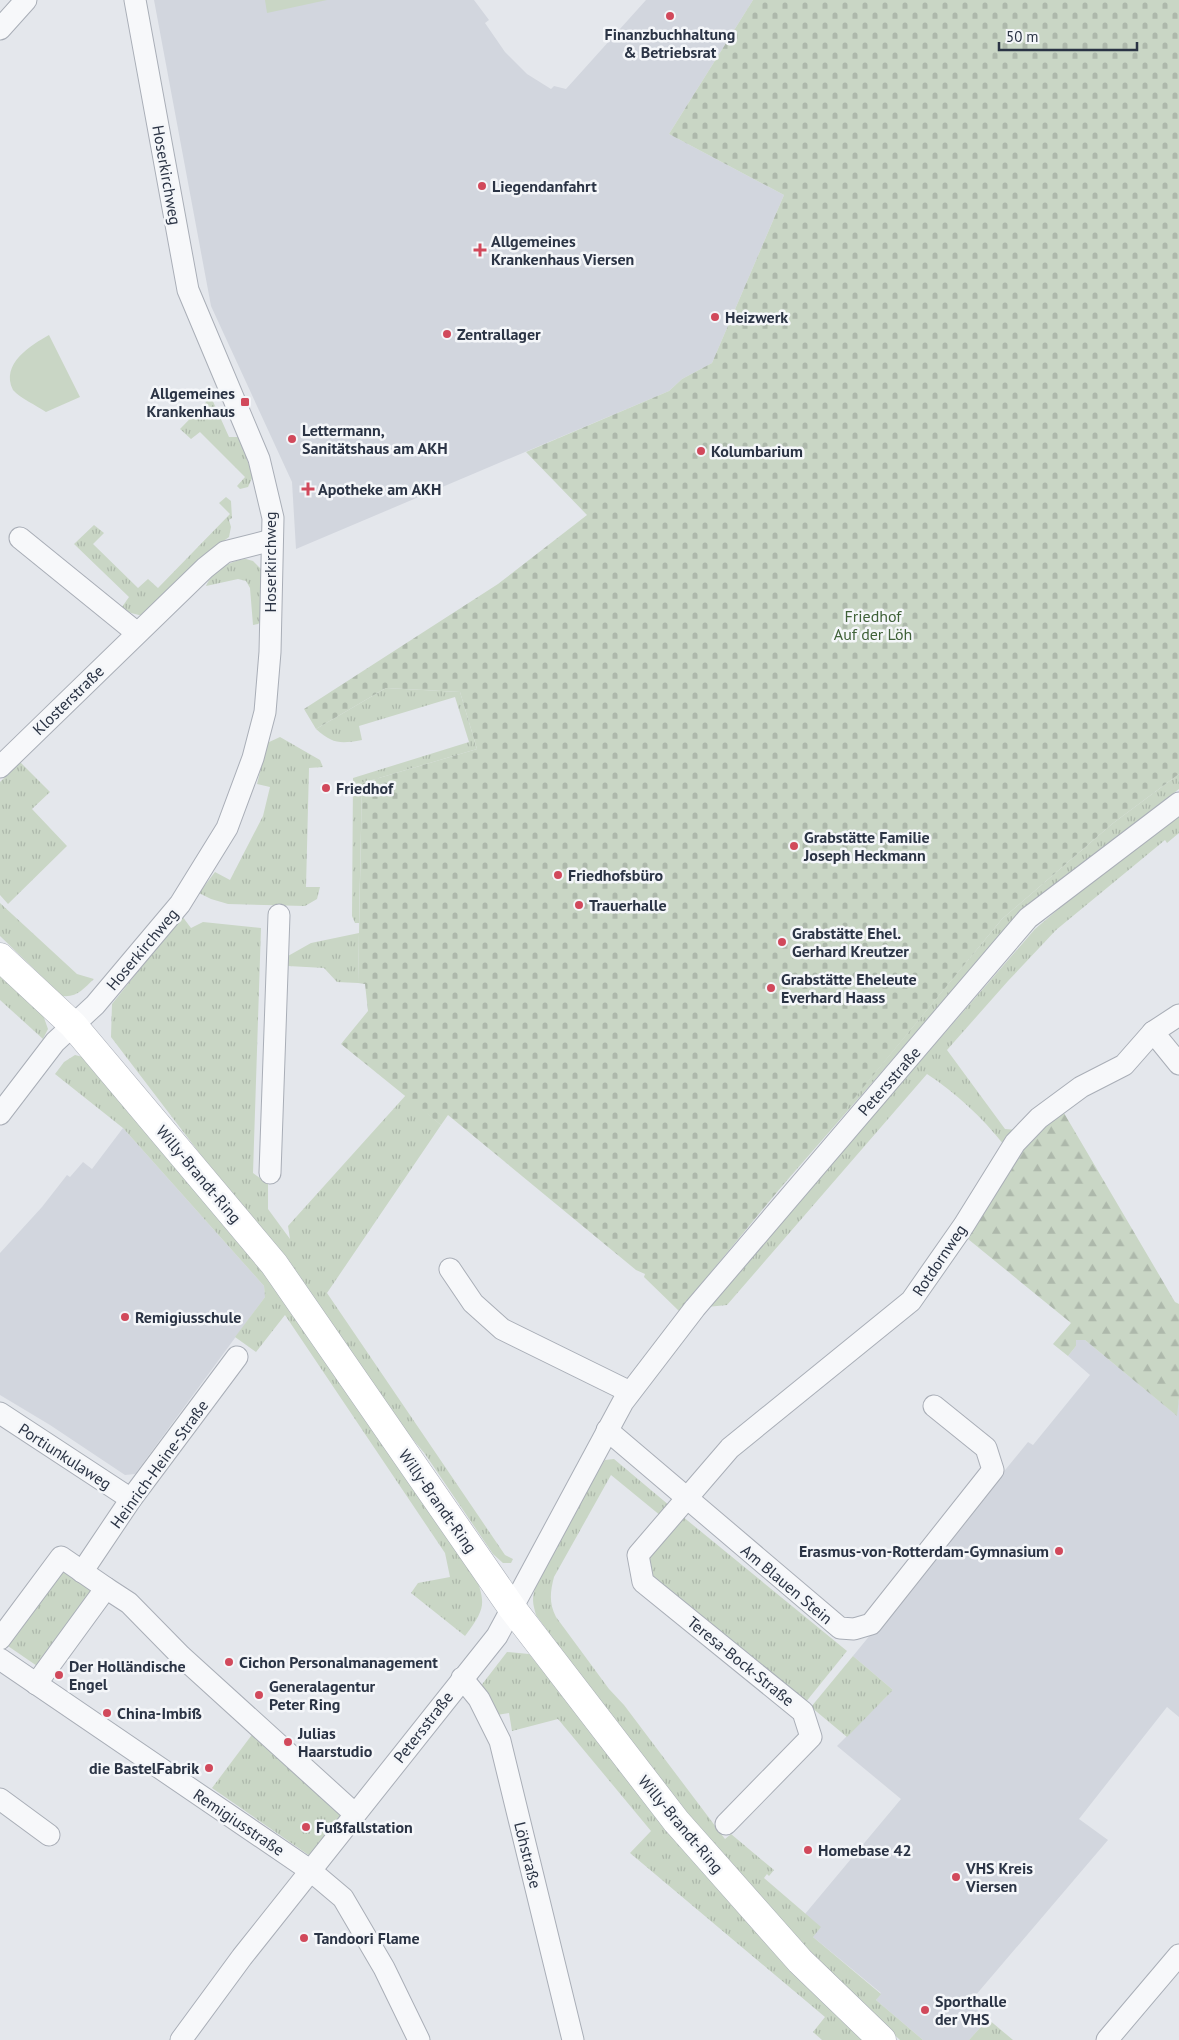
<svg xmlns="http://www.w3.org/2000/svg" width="1179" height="2040" font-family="'PT Sans',sans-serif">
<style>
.built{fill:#d2d6de}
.grass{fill:url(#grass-tufts)}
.forest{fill:url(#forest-firs)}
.cemetery{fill:url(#cemetery-stones)}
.green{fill:#c9d6c5}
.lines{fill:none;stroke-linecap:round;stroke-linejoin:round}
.street-casing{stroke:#a9aeb7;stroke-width:23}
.secondary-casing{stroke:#a9aeb7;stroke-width:29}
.street{stroke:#f7f8fa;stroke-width:21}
.secondary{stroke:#fff;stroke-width:28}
.poi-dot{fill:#d1495b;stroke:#f4f6f9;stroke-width:2}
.labels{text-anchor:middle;stroke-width:5;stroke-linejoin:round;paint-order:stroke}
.poi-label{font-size:16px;font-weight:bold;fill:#2b3445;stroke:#f4f6f9;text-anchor:start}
.street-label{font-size:16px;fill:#2b3445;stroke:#f4f6f9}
.park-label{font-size:16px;fill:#3f6138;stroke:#f4f6f9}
</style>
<defs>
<pattern id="grass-tufts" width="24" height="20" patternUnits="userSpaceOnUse" patternTransform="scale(1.25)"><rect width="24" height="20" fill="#c9d6c5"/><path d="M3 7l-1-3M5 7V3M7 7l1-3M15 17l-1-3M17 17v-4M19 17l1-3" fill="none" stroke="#adb8ab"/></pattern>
<pattern id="forest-firs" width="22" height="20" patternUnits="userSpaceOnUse" patternTransform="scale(1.25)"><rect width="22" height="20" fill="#c9d6c5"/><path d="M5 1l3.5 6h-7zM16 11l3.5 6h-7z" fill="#adb8ab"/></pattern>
<pattern id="cemetery-stones" width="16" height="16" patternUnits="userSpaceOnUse" patternTransform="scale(1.25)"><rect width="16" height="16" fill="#c9d6c5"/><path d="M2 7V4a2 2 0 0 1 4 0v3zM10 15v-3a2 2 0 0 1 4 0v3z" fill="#adb8ab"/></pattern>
</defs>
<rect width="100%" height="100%" fill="#e4e7ec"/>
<g class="built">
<path d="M154 0H474L489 20 485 23 505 52 527 74 551 89 554 86 566 89 646 0H753L669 134 784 195 712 363 682 379 669 391 296 549 292 482 211 306Z"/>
<path d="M123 1128 264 1286 265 1297 135 1474 125 1475 50 1425 0 1395V1253L42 1207 67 1175 70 1177 83 1162 92 1169Z"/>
<path d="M1076 1340H1085L1176 1415 1179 1398V1717L1167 1707 1079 1819 1108 1840 969 2003 988 2019 969 2040H923L876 2000 881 1993 813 1937 805 1914 901 1799 837 1746 893 1690 853 1656 1028 1442 1033 1445 1090 1375 1068 1356 1076 1346Z"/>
</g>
<g class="grass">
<path d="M211 397 229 437H239L253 476 248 487 240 489 237 486 245 477 200 432 191 439 180 429Z"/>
<path d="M226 497 231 501 232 518 229 520 231 527 229 537 210 551 143 616 131 613 122 607 129 597 74 544 94 525 104 533 93 544 138 588 148 579 158 588 230 514 219 503Z"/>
<path d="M246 559 253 561 263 571V620L258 624 253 625 250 588 246 581 238 579 206 586C212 572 230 560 246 559Z"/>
<path d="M386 688 460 692 477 749 362 783 359 923H355L352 916 353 778 469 742 455 697 359 726 362 740C340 744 333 744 316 729Z"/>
<path d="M280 737 320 760 323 767 309 768 306 887H320L317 899 305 906 228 904 211 899 199 893 215 872 230 880 263 816 270 787 257 784 267 743Z"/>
<path d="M20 762 50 792 32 809 67 846 8 904 0 895V782Z"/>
<path d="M1179 774V789L1059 881 1007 928 769 1201 1002 919 1112 824Z"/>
<path d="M1179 815V833L1167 843 1165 840 1056 930 1008 981 947 1050 1005 1129 1017 1130 1004 1145C982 1117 956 1093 927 1074L727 1305 707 1307 1035 929 1089 883Z"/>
<path d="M0 903 77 974 94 979C84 988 77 998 62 996L0 936Z"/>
<path d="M182 916 191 928 203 922 261 928 253 1173 268 1184V1209L290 1239 288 1226 406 1095 441 1125 327 1293 505 1555 513 1559 511 1563H503L493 1554 425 1454 379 1398 310 1298 111 1037 112 1004Z"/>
<path d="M359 933 358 983 337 982 324 968 288 966V956L311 943Z"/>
<path d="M0 974 43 1015 48 1029 43 1039 0 1000Z"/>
<path d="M75 1055 87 1058 265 1267 473 1566C484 1603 489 1604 465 1636L411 1593 418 1583 450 1577 445 1553 285 1315 256 1352 235 1337 265 1297 264 1286 123 1128 55 1074 64 1062Z"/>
<path d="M614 1459 670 1506 661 1516 611 1475 554 1577C550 1592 549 1604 556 1617L609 1689 624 1705 725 1839 731 1834 774 1870 769 1876 767 1874 764 1878 821 1927 813 1937 881 1994 876 2000 923 2040H900L824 1970 671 1799 536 1615C535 1611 533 1605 533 1600 534 1569 587 1490 605 1460Z"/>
<path d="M682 1516 847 1651 805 1703 649 1573 648 1560Z"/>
<path d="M63 1566 97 1592 40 1668 5 1644Z"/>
<path d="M507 1652 529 1654 746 1917 865 2040H822L813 2032 825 2017 630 1853 651 1831 558 1719 512 1731 509 1713 497 1715 480 1687Z"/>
<path d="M853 1656 893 1690 847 1737 811 1707Z"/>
<path d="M254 1732 342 1814 310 1856 212 1788Z"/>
<path d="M988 2019 1013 2040H969Z"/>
</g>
<path class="forest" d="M1061 1108 1175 1302 1179 1304V1398L1177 1416 1085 1340H1076V1346L1068 1356 1053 1344 1071 1323 968 1239 996 1187 1015 1158Z"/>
<path class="cemetery" d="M753 0H1179V774L1112 824 1002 919 679 1311 644 1277 645 1274 636 1270 448 1115 441 1125 341 1044 368 1011 365 984 358 983 362 783 477 749 460 692 386 688 316 729 304 709 498 584 587 515 526 452 669 391 682 379 712 363 784 195 669 134Z"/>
<g class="green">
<path d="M265 0H327L267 13Z"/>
<path d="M49 335 80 397 46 412C36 405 21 399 13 390 0 364 31 345 49 335Z"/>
</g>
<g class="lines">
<defs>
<g id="street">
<path d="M0 29 26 0"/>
<path d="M20 538 137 633"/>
<path d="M0 767 205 568 225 552 272 540"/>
<path d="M1153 1032 1179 1064"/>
<path d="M0 1114 55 1042 95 1005 180 904 227 828 253 758 265 712 270 652 273 518 259 459 188 290 135 0"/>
<path d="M270 1173 279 915"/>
<path d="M450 1269 473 1303 502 1329 630 1392"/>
<path d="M0 1413 131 1499"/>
<path d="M607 1430 840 1628 854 1629 871 1624 993 1470 986 1448 934 1406"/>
<path d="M82 1572 131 1499 237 1357"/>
<path d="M106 1588 129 1603 181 1656 355 1814"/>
<path d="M0 1639 61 1557 106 1588 36 1684"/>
<path d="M0 1659 311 1871 343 1898 384 1968 419 2040"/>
<path d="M462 1678 479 1699 500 1741 573 2040"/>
<path d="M0 1799 49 1835"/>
<path d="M726 1824 811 1737 803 1712 643 1582 638 1555 730 1448 911 1301 964 1225 1015 1143 1039 1118 1081 1087 1124 1065 1153 1032 1179 1015"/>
<path d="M181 2040 242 1957 497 1636 623 1402 695 1308 1028 918 1179 803"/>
<path d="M1107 2040 1179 1955"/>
</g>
<path id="secondary" d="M0 957 73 1025 274 1264 512 1608 676 1821 800 1961 882 2040"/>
</defs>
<use href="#street" class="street-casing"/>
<use href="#secondary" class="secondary-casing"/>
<use href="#street" class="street"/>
<use href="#secondary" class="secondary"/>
</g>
<g class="poi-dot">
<circle cx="670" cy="16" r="5"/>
<circle cx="482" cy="186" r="5"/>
<path d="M477.5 242.5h5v5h5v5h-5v5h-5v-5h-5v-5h5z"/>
<circle cx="715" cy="317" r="5"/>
<circle cx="447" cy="334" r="5"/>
<rect x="240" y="397" width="10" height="10" rx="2.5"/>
<circle cx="292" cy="439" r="5"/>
<circle cx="701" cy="451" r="5"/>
<path d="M305.5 481.5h5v5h5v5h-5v5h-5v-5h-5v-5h5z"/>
<circle cx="326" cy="788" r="5"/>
<circle cx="794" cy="846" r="5"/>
<circle cx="558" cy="875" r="5"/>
<circle cx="579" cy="905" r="5"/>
<circle cx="782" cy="942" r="5"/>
<circle cx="771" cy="988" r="5"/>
<circle cx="125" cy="1317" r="5"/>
<circle cx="1059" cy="1551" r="5"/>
<circle cx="229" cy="1662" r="5"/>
<circle cx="59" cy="1675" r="5"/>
<circle cx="259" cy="1695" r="5"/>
<circle cx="107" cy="1713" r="5"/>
<circle cx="288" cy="1742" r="5"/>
<circle cx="209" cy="1768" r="5"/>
<circle cx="306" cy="1827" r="5"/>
<circle cx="808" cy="1850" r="5"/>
<circle cx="956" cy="1877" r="5"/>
<circle cx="304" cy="1938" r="5"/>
<circle cx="925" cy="2010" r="5"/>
</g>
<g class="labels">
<g class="poi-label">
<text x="670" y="40" text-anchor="middle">Finanzbuchhaltung<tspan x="670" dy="18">&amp; Betriebsrat</tspan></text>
<text x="492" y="192">Liegendanfahrt</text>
<text x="491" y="247">Allgemeines<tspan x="491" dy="18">Krankenhaus Viersen</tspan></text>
<text x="725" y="323">Heizwerk</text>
<text x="457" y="340">Zentrallager</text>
<text x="235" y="399" text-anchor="end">Allgemeines<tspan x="235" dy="18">Krankenhaus</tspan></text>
<text x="302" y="436">Lettermann,<tspan x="302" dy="18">Sanitätshaus am AKH</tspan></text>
<text x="711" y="457">Kolumbarium</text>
<text x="318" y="495">Apotheke am AKH</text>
<text x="336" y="794">Friedhof</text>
<text x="804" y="843">Grabstätte Familie<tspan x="804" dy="18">Joseph Heckmann</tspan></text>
<text x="568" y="881">Friedhofsbüro</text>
<text x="589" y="911">Trauerhalle</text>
<text x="792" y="939">Grabstätte Ehel.<tspan x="792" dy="18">Gerhard Kreutzer</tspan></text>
<text x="781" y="985">Grabstätte Eheleute<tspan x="781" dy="18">Everhard Haass</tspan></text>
<text x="135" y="1323">Remigiusschule</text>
<text x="1049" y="1557" text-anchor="end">Erasmus-von-Rotterdam-Gymnasium</text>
<text x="239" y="1668">Cichon Personalmanagement</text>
<text x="69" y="1672">Der Holländische<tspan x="69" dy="18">Engel</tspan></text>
<text x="269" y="1692">Generalagentur<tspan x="269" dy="18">Peter Ring</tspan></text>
<text x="117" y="1719">China-Imbiß</text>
<text x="298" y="1739">Julias<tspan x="298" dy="18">Haarstudio</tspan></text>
<text x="199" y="1774" text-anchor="end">die BastelFabrik</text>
<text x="316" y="1833">Fußfallstation</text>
<text x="818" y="1856">Homebase 42</text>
<text x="966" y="1874">VHS Kreis<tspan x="966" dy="18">Viersen</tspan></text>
<text x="314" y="1944">Tandoori Flame</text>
<text x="935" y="2007">Sporthalle<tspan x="935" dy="18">der VHS</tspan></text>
</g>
<g class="street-label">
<text transform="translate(167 175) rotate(80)" y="6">Hoserkirchweg</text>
<text transform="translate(270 562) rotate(-90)" y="6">Hoserkirchweg</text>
<text transform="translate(68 700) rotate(-44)" y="6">Klosterstraße</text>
<text transform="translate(142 949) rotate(-50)" y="6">Hoserkirchweg</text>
<text transform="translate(889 1081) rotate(-49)" y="6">Petersstraße</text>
<text transform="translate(199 1174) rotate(50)" y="6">Willy-Brandt-Ring</text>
<text transform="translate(939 1260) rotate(-56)" y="6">Rotdornweg</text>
<text transform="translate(65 1456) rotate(33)" y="6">Portiunkulaweg</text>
<text transform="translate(159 1464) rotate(-54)" y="6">Heinrich-Heine-Straße</text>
<text transform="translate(438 1501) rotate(55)" y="6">Willy-Brandt-Ring</text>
<text transform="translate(787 1584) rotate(40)" y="6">Am Blauen Stein</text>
<text transform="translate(741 1661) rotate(39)" y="6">Teresa-Bock-Straße</text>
<text transform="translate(423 1727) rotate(-52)" y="6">Petersstraße</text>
<text transform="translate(239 1822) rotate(34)" y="6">Remigiusstraße</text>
<text transform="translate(681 1824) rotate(50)" y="6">Willy-Brandt-Ring</text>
<text transform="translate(528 1855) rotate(76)" y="6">Löhstraße</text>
</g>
<g class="park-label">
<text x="873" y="622">Friedhof<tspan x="873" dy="18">Auf der Löh</tspan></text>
</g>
</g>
<path d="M999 42v8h138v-8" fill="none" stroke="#2b3445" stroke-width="2.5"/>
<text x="1006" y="42" font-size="15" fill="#2b3445" stroke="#f4f6f9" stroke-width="4" paint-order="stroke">50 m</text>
</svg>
